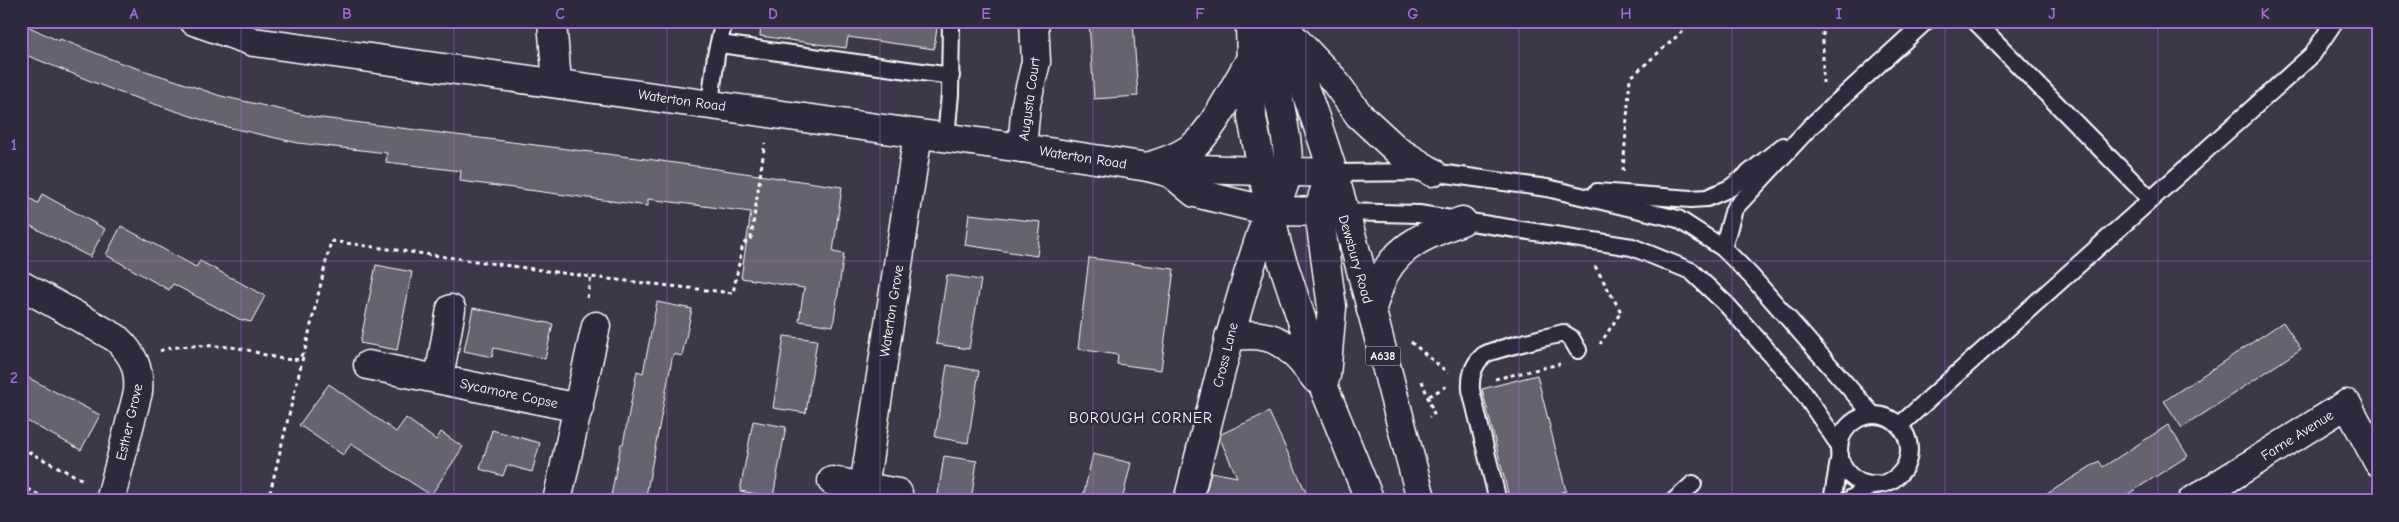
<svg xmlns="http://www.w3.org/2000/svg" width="2399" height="522" font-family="'Comic Neue',sans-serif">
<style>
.building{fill:#666270;stroke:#fff}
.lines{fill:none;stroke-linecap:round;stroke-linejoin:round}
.lane-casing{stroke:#fff;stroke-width:20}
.street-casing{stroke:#fff;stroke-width:31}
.highway-casing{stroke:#fff;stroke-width:31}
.path{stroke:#fff;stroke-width:3;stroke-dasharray:4 4;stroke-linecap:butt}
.lane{stroke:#2f2a3d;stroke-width:16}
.street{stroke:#2f2a3d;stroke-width:28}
.highway{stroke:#2f2a3d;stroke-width:28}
.grid{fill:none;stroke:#a36bd2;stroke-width:1;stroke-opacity:0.55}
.labels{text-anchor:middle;stroke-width:4.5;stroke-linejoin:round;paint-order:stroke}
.shield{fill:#2f2a3d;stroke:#c1bfc5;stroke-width:1}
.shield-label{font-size:12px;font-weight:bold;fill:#fff}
.street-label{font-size:14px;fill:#fff;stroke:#2f2a3d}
.neighbourhood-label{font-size:15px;letter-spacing:1px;fill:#fff;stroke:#2f2a3d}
.neatline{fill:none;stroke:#a36bd2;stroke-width:2}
.grid-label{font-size:16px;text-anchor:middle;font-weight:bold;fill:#a36bd2}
</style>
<rect width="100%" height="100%" fill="#3c3749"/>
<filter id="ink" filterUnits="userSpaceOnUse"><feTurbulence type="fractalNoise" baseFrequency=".02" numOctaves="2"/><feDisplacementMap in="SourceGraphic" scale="10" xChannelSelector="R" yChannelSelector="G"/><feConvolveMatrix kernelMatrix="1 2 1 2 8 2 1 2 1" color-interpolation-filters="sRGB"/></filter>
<g filter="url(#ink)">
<g class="building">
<path d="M761 21H938L934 49 848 37 846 48 760 36Z"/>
<path d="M1089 21H1133L1138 96 1094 99Z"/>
<path d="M21 23 59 41 60 39 121 63 174 80 221 96 314 117 654 160 842 187 833 252 844 254 833 326 799 321 804 288 741 278 751 212 648 199V206L460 181 461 171 386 162 387 153 298 143 218 125 118 92 21 53Z"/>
<path d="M21 194 38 203 42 194 105 229 90 257 21 221Z"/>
<path d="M969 214 1041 222 1037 256 965 245Z"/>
<path d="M121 226 196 267 200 261 265 296 251 322 239 319 173 284 169 290 106 255Z"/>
<path d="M1089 258 1174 269 1161 370 1117 364 1118 355 1078 349Z"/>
<path d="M376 265 412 272 397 350 360 343Z"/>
<path d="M947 275 981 280 969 349 936 344Z"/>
<path d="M657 302 692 309 682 356 673 354 645 501H610L621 444H623L637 371 643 373Z"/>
<path d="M473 308 553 324 545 359 494 348 492 357 464 351Z"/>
<path d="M2283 322 2301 349 2182 428 2164 401Z"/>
<path d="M784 336 817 340 806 413 773 408Z"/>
<path d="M947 365 979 371 968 443 935 437Z"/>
<path d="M21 374 100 415 81 450 21 418Z"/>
<path d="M1537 375 1566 491 1561 492 1564 501H1510L1482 389Z"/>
<path d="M329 384 396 432 406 418 436 440 441 432 463 447 431 495 351 444 343 455 299 425Z"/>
<path d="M1269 412 1310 501H1204L1211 472 1237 477 1220 439 1221 434Z"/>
<path d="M753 421 786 427 773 497 740 491Z"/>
<path d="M2168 425 2188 456 2117 501H2036L2099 461 2103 467Z"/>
<path d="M492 430 540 443 532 472 507 465 503 476 480 469Z"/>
<path d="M1093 454 1131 463 1122 501H1082Z"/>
<path d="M944 456 977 461 971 501H937Z"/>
</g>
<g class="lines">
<defs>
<g id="lane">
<path d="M1975 21 2150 199"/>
<path d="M720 44 951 76"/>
<path d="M710 104 716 55 724 21"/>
<path d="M946 138 950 94 951 21"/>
<path d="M1332 173 1432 172 1547 188 1678 219 1723 248 1751 276 1873 415"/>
<path d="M1597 192 1691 199 1707 198 1730 188 1783 146"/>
<path d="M1343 212 1419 214 1632 247 1691 271 1727 305 1799 386 1839 445"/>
<path d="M1723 248 1734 209 1811 126 1926 21"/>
<circle cx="1874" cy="450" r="35"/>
<path d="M1900 425 2312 55 2335 21"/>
<path d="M1498 501 1471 390C1470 377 1473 364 1484 355 1492 349 1549 337 1563 333L1571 338 1578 350"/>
<path d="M1674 501 1693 484"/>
<path d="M1832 501 1840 455"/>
<path d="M1847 501 1875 484"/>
</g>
<g id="street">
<path d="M194 21 254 42 1022 148 1148 167 1171 173 1198 169 1332 173"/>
<path d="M552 21 557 83"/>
<path d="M1022 148 1026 104 1036 62 1034 21"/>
<path d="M1171 173 1195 193 1269 211 1342 212"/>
<path d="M21 285 116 338C133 354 140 368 138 392L110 501"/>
<path d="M368 365 579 408"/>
<path d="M439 378 451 309"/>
<path d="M832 481 898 493"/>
<path d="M864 487 918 134"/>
<path d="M557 501 596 326"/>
<path d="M1188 501C1213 403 1235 306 1269 211"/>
<path d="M2192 501 2347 404 2378 462"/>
</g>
<g id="highway">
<path d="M1250 21 1252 118 1277 245 1325 390 1370 501"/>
<path d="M1277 21C1344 171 1377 343 1422 501"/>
<path d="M1289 33 1333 79 1359 115 1398 151 1432 172"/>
<path d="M1148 167C1165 161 1183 156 1197 143 1216 124 1235 86 1249 62"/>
<path d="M1269 211C1277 200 1285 188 1287 173 1292 140 1273 89 1272 52 1271 42 1275 31 1277 21"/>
<path d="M1371 310C1376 298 1379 284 1385 273 1401 243 1433 232 1462 221"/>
<path d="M1229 337C1275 329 1289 345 1316 379"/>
<path d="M1326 376 1332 307 1319 212 1323 195 1332 173"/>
</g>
</defs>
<use href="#lane" class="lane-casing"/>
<use href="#street" class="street-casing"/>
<use href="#highway" class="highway-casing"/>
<g class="path">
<path d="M1791 21 1800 26 1850 21"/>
<path d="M1823 24V83"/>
<path d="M1623 171 1630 78 1694 21"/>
<path d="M1595 266 1621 312 1600 344"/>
<path d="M587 298 591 277"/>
<path d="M1411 342 1448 373"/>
<path d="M160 351C175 344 220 345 238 348 258 351 278 362 299 359L305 350 331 241 591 277 733 293 743 244 751 238 765 143"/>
<path d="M1495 379 1560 364"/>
<path d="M1422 381 1434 414 1429 417"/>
<path d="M1429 396 1447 386"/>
<path d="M21 448 85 481"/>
<path d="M21 485 50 501"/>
<path d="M268 501 304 353"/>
</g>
<use href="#lane" class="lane"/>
<use href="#street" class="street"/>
<use href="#highway" class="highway"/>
</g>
</g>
<path class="grid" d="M241 21V501M454 21V501M667 21V501M880 21V501M1093 21V501M1306 21V501M1519 21V501M1732 21V501M1945 21V501M2158 21V501M21 261H2378"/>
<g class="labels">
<rect class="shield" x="1365.5" y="346.5" width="35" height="19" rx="4"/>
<g class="shield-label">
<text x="1383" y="360">A638</text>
</g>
<g class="street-label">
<text transform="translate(1029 99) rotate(-82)" y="5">Augusta Court</text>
<text transform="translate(682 100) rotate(8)" y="5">Waterton Road</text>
<text transform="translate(1083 157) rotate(9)" y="5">Waterton Road</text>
<text transform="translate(1356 259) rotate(74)" y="5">Dewsbury Road</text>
<text transform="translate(891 311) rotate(-81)" y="5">Waterton Grove</text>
<text transform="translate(1225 355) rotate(-76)" y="5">Cross Lane</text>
<text transform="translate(509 393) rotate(12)" y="5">Sycamore Copse</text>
<text transform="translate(129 422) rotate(-77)" y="5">Esther Grove</text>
<text transform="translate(2297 435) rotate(-32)" y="5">Farne Avenue</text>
</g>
<g class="neighbourhood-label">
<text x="1141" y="423">BOROUGH CORNER</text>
</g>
</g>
<rect width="2399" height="522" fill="none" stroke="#2f2a3d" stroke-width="55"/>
<rect x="28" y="28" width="2344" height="466" class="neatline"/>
<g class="grid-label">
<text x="134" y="19">A</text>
<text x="347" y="19">B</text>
<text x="560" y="19">C</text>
<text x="773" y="19">D</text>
<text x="986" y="19">E</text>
<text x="1200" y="19">F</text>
<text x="1413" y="19">G</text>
<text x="1626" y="19">H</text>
<text x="1839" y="19">I</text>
<text x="2052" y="19">J</text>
<text x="2265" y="19">K</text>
<text x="14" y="150">1</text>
<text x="14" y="383">2</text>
</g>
</svg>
